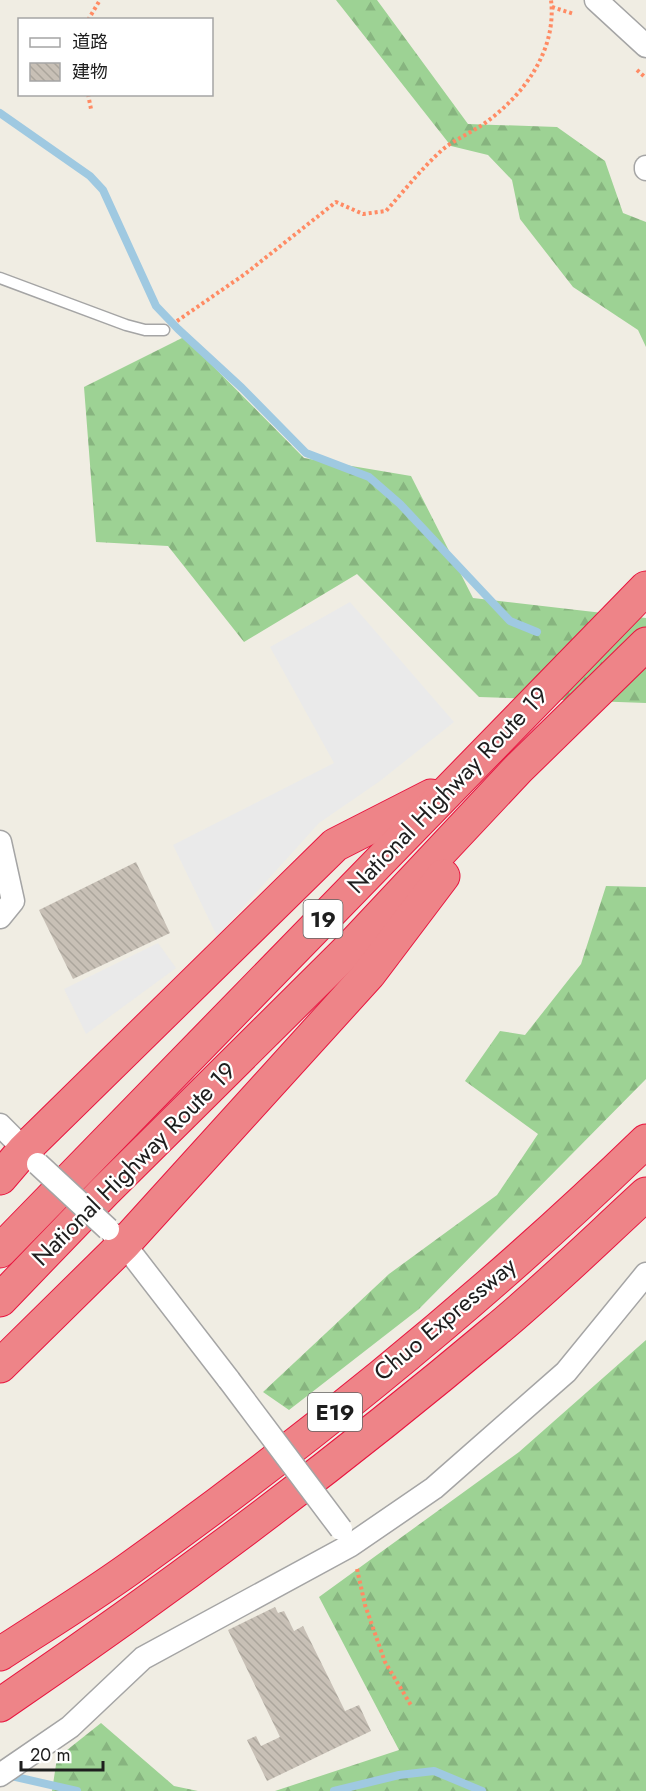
<svg xmlns="http://www.w3.org/2000/svg" width="646" height="1791" font-family="Jost,'Noto Sans JP',sans-serif">
<style>
.forest{fill:url(#forest-firs)}
.parking{fill:#eaeaea}
.lines{fill:none;stroke-linecap:round;stroke-linejoin:round}
.stream{stroke:#9fc9e1;stroke-width:8}
.building{fill:url(#building-back-hatch)}
.lane-casing{stroke:#a5a5a5;stroke-width:13}
.street-casing{stroke:#a5a5a5;stroke-width:25}
.highway-casing{stroke:#e8153f;stroke-width:35}
.path{stroke:#ff8b64;stroke-width:4;stroke-dasharray:3 3;stroke-linecap:butt}
.lane{stroke:#fff;stroke-width:10}
.street{stroke:#fff;stroke-width:22}
.highway{stroke:#ee8488;stroke-width:33}
.street-bridge-casing{stroke:#a5a5a5;stroke-width:25;stroke-linecap:butt}
.street-bridge{stroke:#fff;stroke-width:22}
.labels{text-anchor:middle;stroke-width:4.5;stroke-linejoin:round;paint-order:stroke}
.shield{fill:#fff;stroke:#626262;stroke-width:1.5}
.shield-label{font-size:22px;font-weight:bold;fill:#1e1e1e}
.street-label{font-size:24px;fill:#1e1e1e;stroke:#fff}
</style>
<defs>
<pattern id="forest-firs" width="22" height="20" patternUnits="userSpaceOnUse" patternTransform="scale(1.5)"><rect width="22" height="20" fill="#9dd294"/><path d="M5 1l3.5 6h-7zM16 11l3.5 6h-7z" fill="#87b47f"/></pattern>
<pattern id="building-back-hatch" width="6" height="6" patternUnits="userSpaceOnUse" patternTransform="scale(1.5)"><rect width="6" height="6" fill="#c8c0b6"/><path d="M-1 5l2 2M0 0l6 6M5-1l2 2" fill="none" stroke="#aba59c"/></pattern>
</defs>
<rect width="100%" height="100%" fill="#f0ede3"/>
<g class="forest">
<path d="M336 0H377L468 124 557 127 605 161 623 213 646 222V347L638 330 573 287 520 219 512 180 488 155 451 146Z"/>
<path d="M184 337 304 458 411 476 473 598 646 618V703L479 697 357 574 244 642 168 546 96 542 84 387Z"/>
<path d="M606 886 646 887V1079L419 1309 289 1410 263 1392 389 1274 497 1195 538 1134 465 1081 500 1031 525 1035 581 964Z"/>
<path d="M646 1340V1791H275L399 1750 319 1597 519 1452Z"/>
<path d="M101 1723 174 1786 198 1791H52L57 1758Z"/>
</g>
<g class="parking">
<path d="M350 602 454 722 380 781 319 823 217 936 173 845 334 763 270 647Z"/>
<path d="M158 943 176 968 86 1034 64 989Z"/>
</g>
<g class="lines">
<g class="stream">
<path d="M0 113 90 176 103 190 156 306 178 329 242 388 306 453 369 477 400 504 510 621 537 632"/>
<path d="M7 1775 77 1791"/>
<path d="M334 1791 399 1775 434 1771 482 1791"/>
</g>
</g>
<g class="building">
<path d="M136 862 170 933 73 979 39 910Z"/>
<path d="M275 1607 278 1613 284 1611 294 1631 303 1626 345 1711 359 1705 371 1731 267 1781 247 1740 256 1736 261 1746 280 1737 228 1630Z"/>
</g>
<g class="lines">
<defs>
<path id="lane" d="M0 278 126 325 145 330H164"/>
<g id="street">
<path d="M596 0 646 46"/>
<path d="M646 167V169"/>
<path d="M0 842 13 901 0 917"/>
<path d="M0 1125 33 1158"/>
<path d="M114 1235 124 1244 229 1380"/>
<path d="M0 1775 70 1727 143 1658 351 1545 434 1488 566 1372 646 1274"/>
</g>
<g id="highway">
<path d="M0 1178 24 1150 335 845 431 796"/>
<path d="M0 1251 646 588"/>
<path d="M0 1300 104 1192 349 949 518 769 646 644"/>
<path d="M0 1366 124 1244 369 974 443 876"/>
<path d="M0 1654C43 1626 87 1599 129 1569 310 1439 486 1296 646 1141"/>
<path d="M0 1705C171 1588 337 1464 495 1331 547 1288 596 1240 646 1194"/>
</g>
</defs>
<use href="#lane" class="lane-casing"/>
<use href="#street" class="street-casing"/>
<use href="#highway" class="highway-casing"/>
<g class="path">
<path d="M552 7 574 14"/>
<path d="M88 20 100 0"/>
<path d="M637 70 646 78"/>
<path d="M88 94 91 109"/>
<path d="M177 321 245 274 336 202 363 214 386 211C404 191 422 168 442 150 455 139 471 133 485 123 524 95 557 50 551 0"/>
<path d="M357 1569 365 1605 385 1662 412 1707"/>
</g>
<use href="#lane" class="lane"/>
<use href="#street" class="street"/>
<use href="#highway" class="highway"/>
<defs>
<g id="street-bridge">
<path d="M38 1164 108 1229"/>
<path d="M229 1380 341 1529"/>
</g>
</defs>
<use href="#street-bridge" class="street-bridge-casing"/>
<use href="#street-bridge" class="street-bridge"/>
</g>
<g class="labels">
<g class="shield">
<rect x="303.5" y="900" width="39" height="38" rx="4.5"/>
<rect x="308" y="1393" width="54" height="38" rx="4.5"/>
</g>
<g class="shield-label">
<text x="323" y="927">19</text>
<text x="335" y="1420">E19</text>
</g>
<g class="street-label">
<text transform="translate(448 790) rotate(-46)" y="8">National Highway Route 19</text>
<text transform="translate(134 1164) rotate(-45)" y="8">National Highway Route 19</text>
<text transform="translate(445 1319) rotate(-40)" y="8">Chuo Expressway</text>
</g>
</g>
<rect x="18" y="18" width="195" height="78" fill="#ffffff" stroke="#a5a5a5" stroke-width="1.5"/>
<rect x="30" y="38" width="30" height="9" fill="#ffffff" stroke="#a5a5a5" stroke-width="1.5"/>
<text x="72" y="48" font-size="18" fill="#1e1e1e">道路</text>
<rect x="30" y="63" width="30" height="18" fill="url(#building-back-hatch)" stroke="#a5a5a5" stroke-width="1.5"/>
<text x="72" y="78" font-size="18" fill="#1e1e1e">建物</text>
<path d="M21 1761v9h82v-9" fill="none" stroke="#1e1e1e" stroke-width="3"/>
<text x="30" y="1761" font-size="18" fill="#1e1e1e" stroke="#ffffff" stroke-width="4.5" paint-order="stroke">20 m</text>
</svg>
